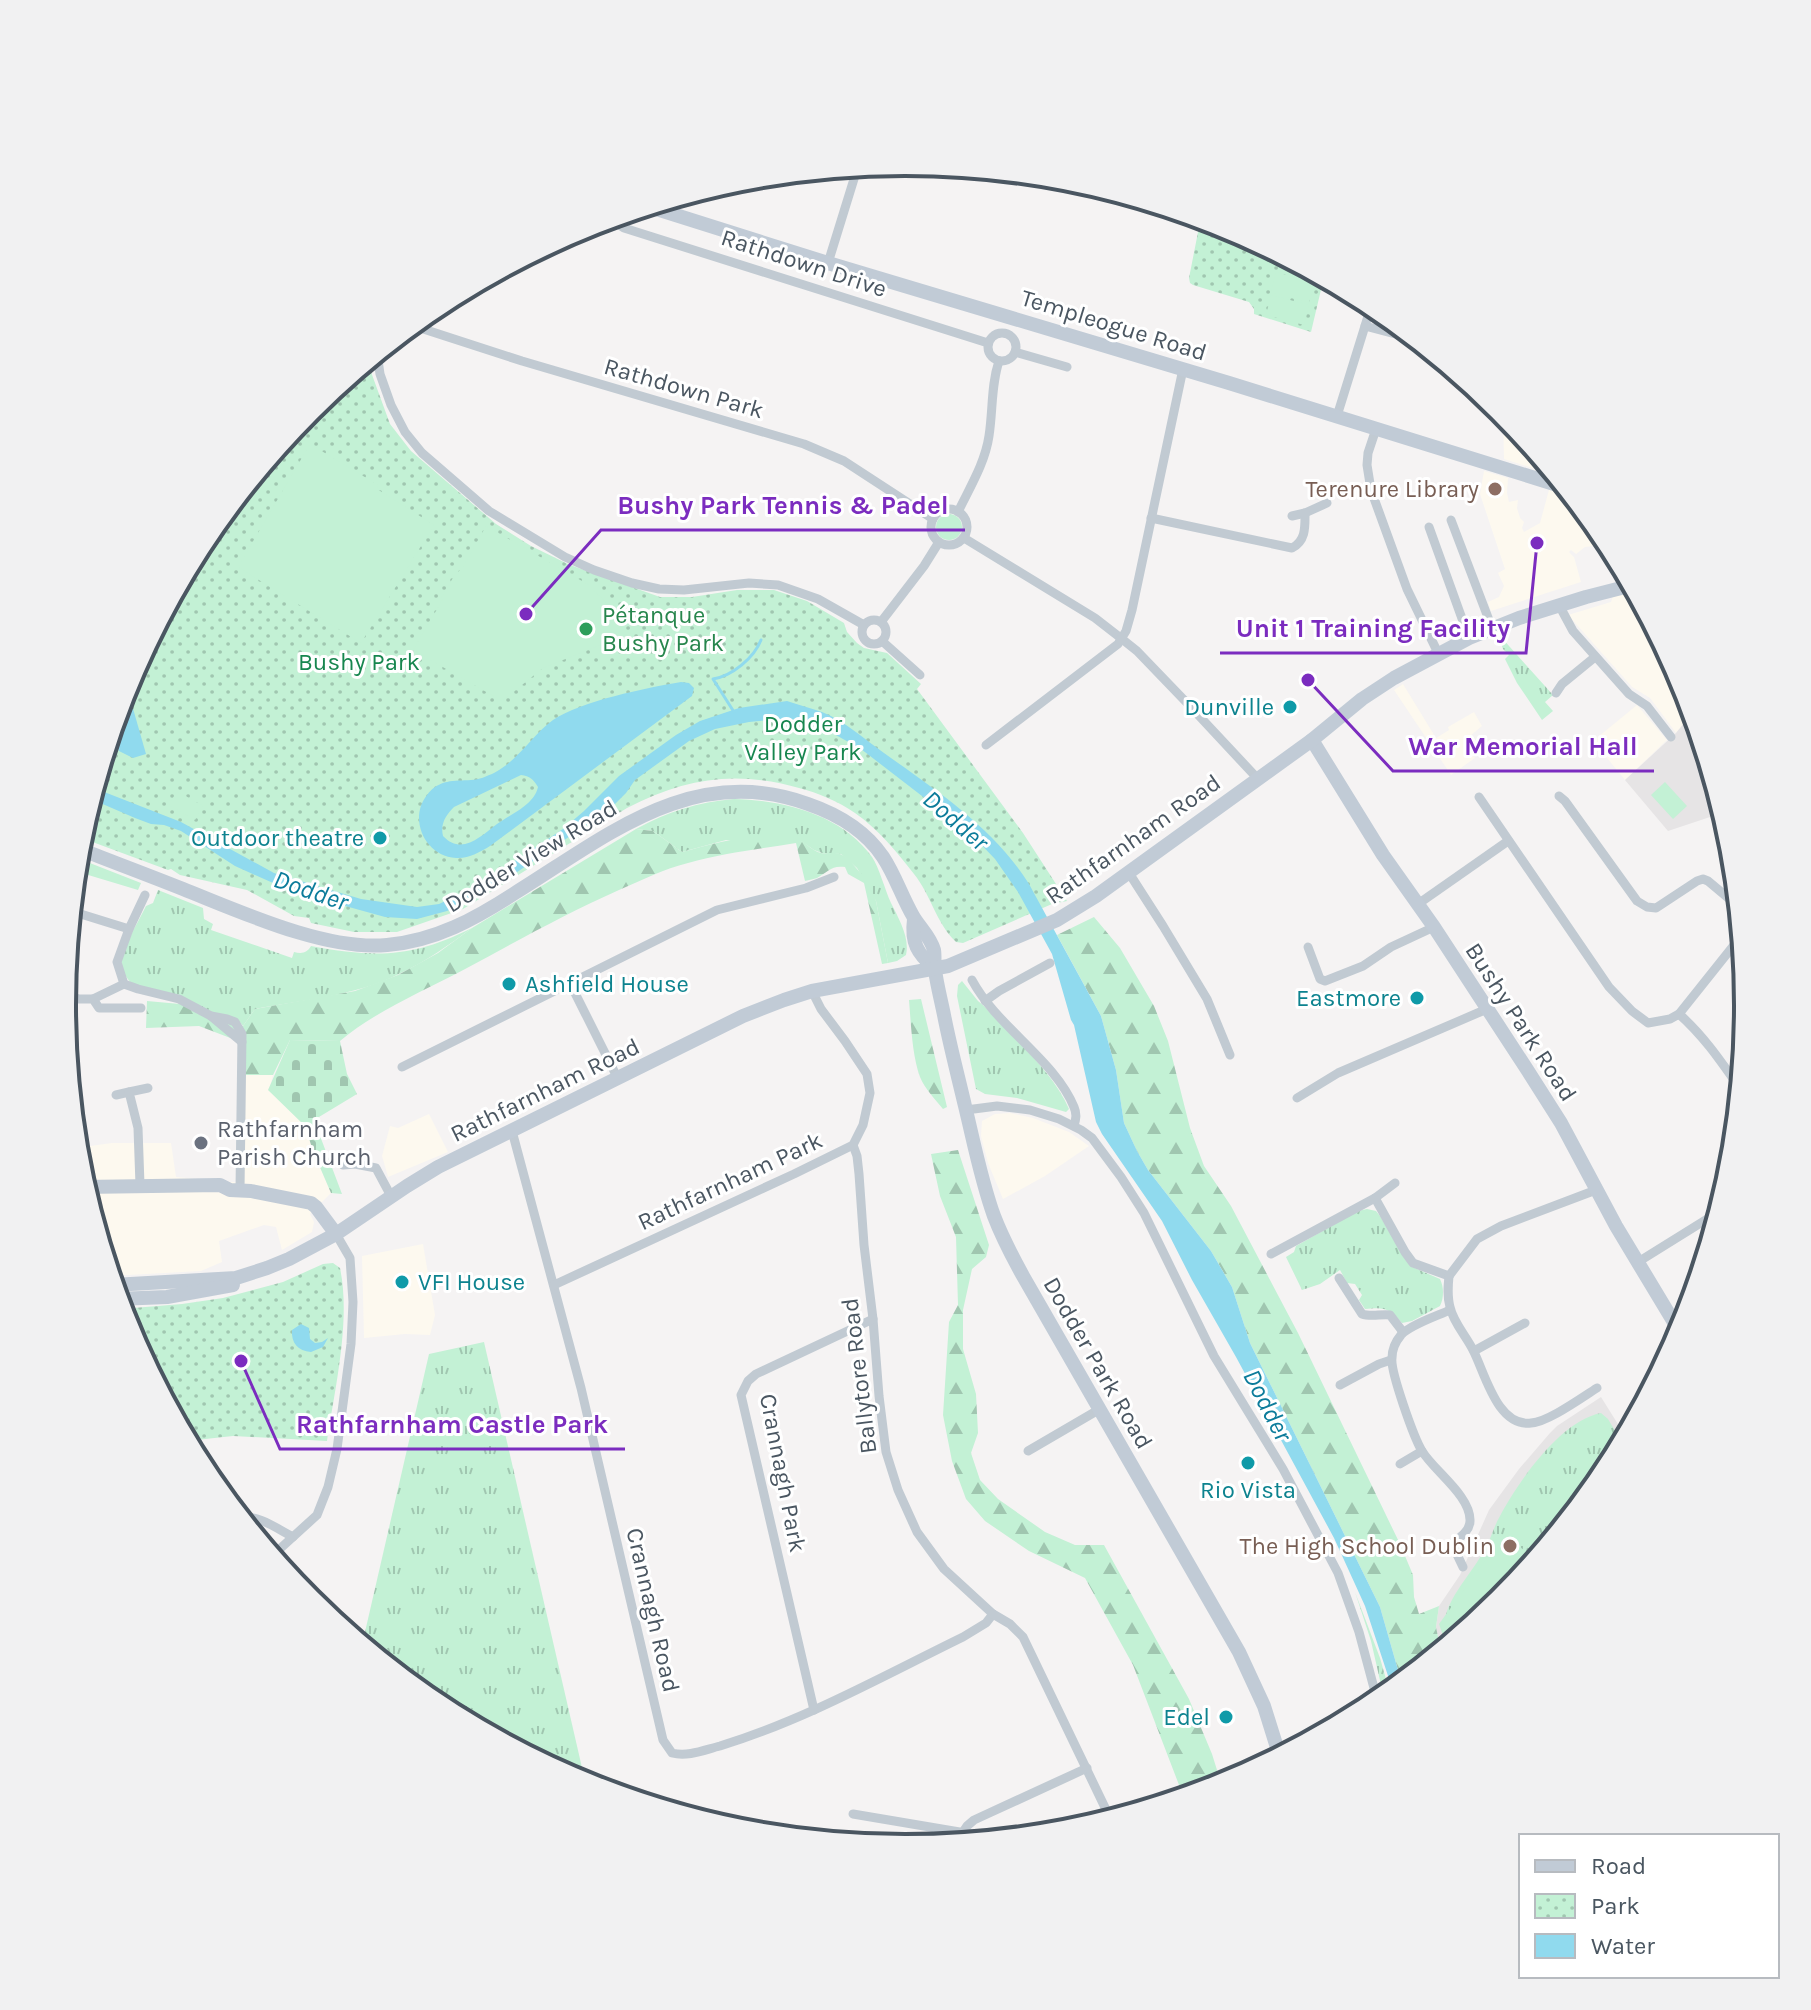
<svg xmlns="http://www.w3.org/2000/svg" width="1811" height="2010" font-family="Karla,sans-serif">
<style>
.commercial{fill:#fdf9ef}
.education{fill:#e6e4e5}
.grass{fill:url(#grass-tufts)}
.forest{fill:url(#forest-firs)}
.cemetery{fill:url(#cemetery-stones)}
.park{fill:url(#park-dots)}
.garden{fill:#c3f1d5}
.water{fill:#90daee;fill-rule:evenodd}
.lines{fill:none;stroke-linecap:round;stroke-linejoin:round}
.stream{stroke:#90daee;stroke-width:3}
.street{stroke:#c1cad2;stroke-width:9}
.secondary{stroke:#c1cbd6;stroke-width:14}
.education-dot{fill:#8d6e63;stroke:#fff;stroke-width:3}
.leisure-dot{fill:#2e9e5b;stroke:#fff;stroke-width:3}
.culture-dot{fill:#0f9aa8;stroke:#fff;stroke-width:3}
.worship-dot{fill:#6b7280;stroke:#fff;stroke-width:3}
.labels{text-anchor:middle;stroke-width:6;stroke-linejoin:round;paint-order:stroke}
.street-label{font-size:24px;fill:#4a5661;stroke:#fff}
.education-label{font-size:24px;fill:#785e54;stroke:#fff;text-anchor:end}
.leisure-label{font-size:24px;fill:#27864d;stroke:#fff;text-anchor:start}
.park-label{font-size:24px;fill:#17864f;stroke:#fff}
.culture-label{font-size:24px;fill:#0d838f;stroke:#fff;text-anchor:end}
.worship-label{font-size:24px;fill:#5b616d;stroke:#fff;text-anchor:start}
.water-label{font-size:26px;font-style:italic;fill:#0c7c9b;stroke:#fff}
.rim{fill:none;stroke:#4a5661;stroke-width:4}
.leader{fill:none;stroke:#7b2cbf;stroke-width:3}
.callout-dot{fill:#7b2cbf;stroke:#fff;stroke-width:3}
.callout-label{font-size:26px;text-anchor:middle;font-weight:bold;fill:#7b2cbf;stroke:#fff;stroke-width:6;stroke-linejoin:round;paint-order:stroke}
</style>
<defs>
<pattern id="grass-tufts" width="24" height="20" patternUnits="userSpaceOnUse" patternTransform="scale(2)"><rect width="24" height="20" fill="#c3f1d5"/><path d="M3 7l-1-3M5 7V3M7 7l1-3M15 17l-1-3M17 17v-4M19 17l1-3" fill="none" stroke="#a0c6b0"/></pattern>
<pattern id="forest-firs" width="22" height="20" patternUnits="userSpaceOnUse" patternTransform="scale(2)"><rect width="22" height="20" fill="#c3f1d5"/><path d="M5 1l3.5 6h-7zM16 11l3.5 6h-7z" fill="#a0c6b0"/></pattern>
<pattern id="cemetery-stones" width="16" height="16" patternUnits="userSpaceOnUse" patternTransform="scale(2)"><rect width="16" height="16" fill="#c3f1d5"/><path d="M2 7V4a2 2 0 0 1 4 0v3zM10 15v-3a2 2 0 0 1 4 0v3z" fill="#a0c6b0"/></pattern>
<pattern id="park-dots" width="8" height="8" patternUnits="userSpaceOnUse" patternTransform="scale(2)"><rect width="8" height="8" fill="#c3f1d5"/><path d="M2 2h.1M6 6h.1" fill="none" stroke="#a0c6b0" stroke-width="1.8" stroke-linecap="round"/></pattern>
</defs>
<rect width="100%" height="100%" fill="#f5f3f3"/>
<g class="commercial">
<path d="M1503 410 1558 476 1504 459Z"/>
<path d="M1484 471 1508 478 1507 493 1509 502 1518 500 1517 508 1520 518 1524 522 1522 528 1524 532 1540 523 1549 490 1560 480 1611 544 1585 547 1576 554 1571 550 1569 552 1574 557 1581 582 1491 611 1488 602 1499 597 1504 586 1498 573 1505 569 1480 494Z"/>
<path d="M1618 557 1685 683 1694 711 1676 733 1650 698 1632 687 1568 615 1611 602 1621 572Z"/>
<path d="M1403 684 1436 738 1449 730 1448 727 1474 712 1482 726 1469 737 1467 740V745L1475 758 1451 775 1394 690Z"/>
<path d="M1637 705 1667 740 1625 780 1593 741Z"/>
<path d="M245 1075H273L269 1090 305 1126 313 1151 331 1193 310 1214 314 1222 312 1232 282 1250 276 1227 264 1225 219 1241 222 1262 201 1271 110 1276 78 1169 76 1148 112 1143H171L176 1177 243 1183Z"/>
<path d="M1010 1113 1033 1118 1069 1132 1089 1146 1045 1176 1003 1199 988 1163 981 1136 982 1121 995 1114Z"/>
<path d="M429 1114 448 1152 388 1177 382 1156 390 1126 398 1128Z"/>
<path d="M423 1244 435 1315 430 1335 405 1334 364 1338 362 1256Z"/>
</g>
<g class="education">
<path d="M1694 711 1722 806 1713 816 1668 831 1625 780 1676 733Z"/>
<path d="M1601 1397 1626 1437 1607 1474 1502 1602 1441 1651 1436 1627 1439 1606 1460 1575 1489 1510 1519 1469 1550 1433 1557 1426Z"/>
</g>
<g class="grass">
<circle cx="949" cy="527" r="13"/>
<path d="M1501 637 1553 695 1545 702 1553 711 1542 720 1517 683 1505 659 1509 655 1503 649 1499 638Z"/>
<path d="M734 799C784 800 842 815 872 857 879 867 885 890 891 903 899 919 910 938 906 955L897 961 888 963 876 901 857 868 841 854 822 853 814 850 801 841 726 840 682 852 653 831 636 829C667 812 698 802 734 799Z"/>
<path d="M77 858 141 883 138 890 75 871Z"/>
<path d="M158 890 203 908 204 919 213 924 211 930 292 958 294 952C302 954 307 953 311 946 376 958 412 958 472 928 449 945 425 962 399 974 355 996 303 1000 255 1009L243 1026 239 1021 133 985C127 979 121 970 121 961 122 948 140 919 146 906L153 903Z"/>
<path d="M962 981 978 1001 984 1006C1012 1037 1053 1071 1069 1109L1066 1112 1017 1098 985 1094 976 1089 957 996 958 985Z"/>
<path d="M1367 1209 1376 1211 1380 1216 1410 1266 1440 1279C1444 1287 1444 1298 1440 1306L1412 1321 1402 1323C1389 1308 1385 1307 1365 1309L1359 1300 1362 1295 1355 1284 1347 1283 1340 1270 1320 1284 1302 1290 1286 1257 1294 1252 1296 1246 1358 1211Z"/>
<path d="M484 1342 586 1785 437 1706 362 1645 429 1354Z"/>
<path d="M1601 1413 1608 1419 1623 1444 1607 1474 1502 1602 1445 1648C1436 1605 1466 1584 1485 1549 1491 1539 1494 1526 1500 1516 1519 1481 1560 1421 1601 1413Z"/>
<path d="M1355 1592 1380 1658 1390 1693 1384 1698 1371 1641Z"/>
</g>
<g class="forest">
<path d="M636 829 653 831 682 852C715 843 766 828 799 840 807 843 812 851 821 853 827 854 834 852 840 854 852 858 857 873 867 878L876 901 888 963 882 964 864 883 848 874 845 867C831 865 828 872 817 878 817 878 806 881 805 881L796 843C760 849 723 853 688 863 664 869 642 880 619 890 567 913 517 941 467 968 424 991 377 1010 340 1041L290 1040 273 1075H245L246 1044 199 1026 146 1028 147 1001 180 1004 204 1015 243 1026 255 1009 355 991 398 975 438 953 472 928Z"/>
<path d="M1094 917 1120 948 1154 1006 1168 1041 1190 1128 1204 1166 1231 1206 1298 1333 1400 1544 1413 1575 1414 1597 1419 1614 1439 1606 1436 1627 1441 1651 1402 1684 1380 1607 1250 1343 1232 1287 1211 1251 1148 1170 1137 1151 1124 1123 1116 1070 1101 1016 1057 935Z"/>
<path d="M921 999 947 1107 943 1109C935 1099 925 1089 920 1077 912 1055 911 1024 909 1000Z"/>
<path d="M958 1150 989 1245 986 1257 972 1269 963 1310V1349L976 1394 978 1433 971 1453 980 1480 998 1499 1045 1532 1075 1545H1104L1189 1699 1212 1754 1222 1786 1184 1798 1133 1665 1085 1578 1029 1551 985 1521 966 1499 952 1461 943 1415 949 1322 958 1305 956 1237 940 1196 931 1154Z"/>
</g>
<path class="cemetery" d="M290 1040 340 1041 347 1074 357 1094 314 1120 342 1194 331 1193 313 1151 305 1126 268 1090Z"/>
<g class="park">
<path d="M1201 217 1229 226 1324 277 1311 332 1254 314V309L1249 302 1193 285 1190 283 1189 278Z"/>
<path d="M367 361 390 424 411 451 496 524 531 546 570 565 660 597H692L737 590H774L807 601 844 623 847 632 857 643 864 648 887 653 921 684 917 689 1023 833 1067 901 1052 904 963 943 956 942C936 923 931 895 914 874 897 852 878 829 855 813 838 801 818 793 799 788 735 770 685 778 627 808L463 909 397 932H354L311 923 309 918 294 916 247 890 180 875 171 869 168 870 79 837 126 682 204 536 309 408Z"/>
<path d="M333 1263 340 1268C351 1320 335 1388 327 1441L233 1436 187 1441 126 1327 121 1309 182 1304 223 1298 283 1282 323 1264Z"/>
</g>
<g class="garden">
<path d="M1214 221 1229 226 1275 251 1211 236Z"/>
<path d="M1276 272 1315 283 1309 303 1271 292Z"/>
<path d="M1271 295 1309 305 1304 325 1266 315Z"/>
<path d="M310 444 378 485 377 489 434 525 361 643 238 567Z"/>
<path d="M486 526 589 585 619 616 628 634 543 668 502 701 413 650 443 599 441 598 454 576 463 567Z"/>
<path d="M1665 782 1687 806 1673 819 1651 795Z"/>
<path d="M177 791 203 806 195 820 169 805Z"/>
<path d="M1504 1535 1536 1559 1502 1602 1447 1647 1439 1624Z"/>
</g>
<g class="water">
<path d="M681 682 689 683 694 688 692 696 490 846C480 852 468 859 456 858 425 856 408 819 427 795 439 779 454 781 471 780 479 780 487 776 494 773 519 760 531 736 553 720 581 701 646 688 681 682ZM521 775C530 776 533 779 538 787 534 805 511 814 497 824 481 836 462 856 443 836 440 824 446 815 454 807Z"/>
<path d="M126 684 146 754 133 758 119 751 111 731Z"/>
<path d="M787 701C798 705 811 708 822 712 845 721 864 739 884 753 937 791 994 828 1029 884L1101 1016 1116 1070 1124 1123 1137 1151 1148 1170 1211 1251 1232 1287 1250 1343 1380 1607 1402 1684 1393 1691 1365 1606 1334 1538 1236 1357 1192 1280 1162 1221 1102 1134 1096 1122 1074 1025 1071 1020 1052 954 1018 892 995 859 970 833 861 749 816 724 802 720 778 719 749 722 715 729 689 741 635 780 626 793 610 809 504 881 469 901 447 911 417 919 385 917 291 891 235 866 181 831 164 825 151 824 135 818 91 799 94 788 181 822 274 873 361 899 417 907 439 904 477 886 563 829 584 811 619 776 676 735 700 721 739 708Z"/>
<path d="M301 1324 309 1328 310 1339 315 1343 322 1342 328 1338 323 1347 311 1352C298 1351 291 1343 292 1330Z"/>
</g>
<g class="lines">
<path class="stream" d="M734 712 713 679C732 676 754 658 761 640"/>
<g class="street">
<path d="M609 218 624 228 988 343"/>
<path d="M828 263 858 166"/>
<path d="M411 325 522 361 804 444 844 461 933 519"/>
<path d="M1365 326 1372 303"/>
<circle cx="1002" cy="347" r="14"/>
<path d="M1015 352 1067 367"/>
<path d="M377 353 380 374 391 405 405 432 422 453 489 511 565 557 594 570 632 583 659 589 684 590 749 583 778 585 818 599 864 625"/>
<path d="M1337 416 1365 326 1418 340"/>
<path d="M1376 429 1368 453 1367 465 1371 490 1407 589 1438 653"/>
<circle cx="949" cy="527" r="18"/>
<path d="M958 512C970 487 985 463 989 436 993 410 991 385 999 361"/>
<path d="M1292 516 1305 513 1327 503"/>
<path d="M1151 518 1292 548C1306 541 1305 527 1305 513"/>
<path d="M1451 520 1492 628"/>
<path d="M1429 527 1469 638"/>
<path d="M964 538 1095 618 1122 639 1137 651 1188 704 1258 779"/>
<path d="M1559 605 1573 631 1629 694 1647 706 1671 737"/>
<circle cx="874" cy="632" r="12"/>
<path d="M881 622 924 566 939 542"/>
<path d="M882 641 920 675"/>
<path d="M1556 693 1562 684 1595 657"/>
<path d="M986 745 1118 644 1126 631 1132 610 1183 369"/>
<path d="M1559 796 1565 801 1637 901 1647 907 1656 908 1697 881 1703 879 1708 881 1739 907"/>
<path d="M1479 797 1609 987 1632 1011 1648 1023 1670 1019 1679 1014 1742 935"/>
<path d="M1129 873 1163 926 1207 999 1230 1055"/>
<path d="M145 895 129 929 117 962 124 984 138 989 179 999 211 1016 227 1019 235 1022 242 1034 240 1190"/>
<path d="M1418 904 1508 841"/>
<path d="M71 911 129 929"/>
<path d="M1308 947 1320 979 1325 981 1363 966 1391 947 1434 927"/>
<path d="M972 980C997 1027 1055 1060 1074 1107 1077 1114 1076 1119 1074 1126"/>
<path d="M570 983 618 1079"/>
<path d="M63 994 79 999H93L99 1008H141"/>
<path d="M93 999 124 984"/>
<path d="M985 1001 999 991 1050 963"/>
<path d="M1679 1014C1704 1036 1722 1063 1741 1090"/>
<path d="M211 1016 242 1042"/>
<path d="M402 1067 717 910 806 888 834 877"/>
<path d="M116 1095 129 1092"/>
<path d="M1297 1098 1338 1073 1487 1009"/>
<path d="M966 1110 997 1106 1030 1110 1059 1119 1081 1130 1092 1138 1121 1177 1144 1213 1214 1356 1283 1469 1338 1573 1359 1632 1378 1703"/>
<path d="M512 1131 581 1388 663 1740 672 1753C688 1757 704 1750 720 1746 805 1720 883 1676 963 1637L986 1623 993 1614"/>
<path d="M853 1145 857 1156 859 1174 864 1245 873 1319 879 1396 886 1452 898 1490 917 1532 944 1569 993 1614 1010 1624 1023 1637 1111 1820"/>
<path d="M343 1165 355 1164 376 1168 391 1196"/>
<path d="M140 1185 138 1128 129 1092 148 1088"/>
<path d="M1375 1198 1405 1252 1413 1263 1449 1276"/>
<path d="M1271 1254 1375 1198 1395 1183"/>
<path d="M1638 1262 1720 1211"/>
<path d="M1449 1276C1448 1286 1447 1296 1450 1307 1453 1322 1466 1336 1473 1350 1485 1373 1497 1427 1531 1423 1548 1422 1581 1398 1597 1388"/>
<path d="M1449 1276 1477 1239 1501 1226 1596 1190"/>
<path d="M1339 1278 1362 1314C1370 1317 1381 1314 1390 1315L1403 1332"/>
<path d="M554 1285 794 1174 853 1145 863 1125 870 1093 867 1074 845 1041 821 1009 812 991"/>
<path d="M1450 1310C1437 1316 1410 1325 1401 1335 1396 1341 1392 1350 1392 1358 1390 1371 1414 1438 1422 1451 1434 1471 1471 1496 1470 1521 1470 1531 1459 1538 1452 1544L1463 1567"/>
<path d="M1474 1351 1525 1323"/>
<path d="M1340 1385 1379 1364 1391 1360"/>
<path d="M1028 1451 1100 1409"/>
<path d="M1400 1464 1422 1451"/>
<path d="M240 1517C259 1515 276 1528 293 1537"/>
<path d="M272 1556 317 1515 328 1487 337 1449 351 1344 353 1302 350 1258 336 1234"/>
<path d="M814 1710 741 1395 748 1381 756 1374 873 1319"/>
<path d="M853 1814 995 1838"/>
<path d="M963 1832 967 1826 974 1820 1087 1768"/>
</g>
<g class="secondary">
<path d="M647 206 828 263 1229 383 1567 488"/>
<path d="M1312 740 1383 855 1434 927 1528 1071 1561 1123 1616 1226 1681 1334"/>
<path d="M77 848C113 862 148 875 183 889 241 912 326 951 387 945 435 941 475 919 515 893 607 836 693 762 808 804 837 814 865 830 883 857 895 875 902 897 913 916 920 928 930 936 934 950 935 956 934 963 935 970 937 985 941 1000 944 1015 950 1046 958 1076 965 1106 974 1143 981 1180 994 1216 1002 1237 1012 1256 1023 1276L1239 1652 1264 1706 1280 1757"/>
<path d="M914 919C911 943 917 953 935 969"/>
<path d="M83 1187 220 1185 230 1190 251 1191 311 1203 316 1207 336 1234"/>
<path d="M113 1285 236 1278 267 1268 289 1259 336 1234 407 1186 438 1167 743 1016 784 1000 812 991 948 966 1057 920 1096 896 1312 740 1362 699 1394 678 1469 638 1519 618 1586 597 1633 585"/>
<path d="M117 1299 167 1297 233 1285"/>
</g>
</g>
<g class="education-dot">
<circle cx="1495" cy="489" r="8"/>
<circle cx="1510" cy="1546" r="8"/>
</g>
<circle class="leisure-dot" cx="586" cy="629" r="8"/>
<g class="culture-dot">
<circle cx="1290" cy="707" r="8"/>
<circle cx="380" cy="838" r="8"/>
<circle cx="509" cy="984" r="8"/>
<circle cx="1417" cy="998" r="8"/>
<circle cx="402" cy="1282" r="8"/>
<circle cx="1248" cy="1463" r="8"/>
<circle cx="1226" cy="1717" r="8"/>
</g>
<circle class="worship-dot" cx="201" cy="1143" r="8"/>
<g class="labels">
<g class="street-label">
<text transform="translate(804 263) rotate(18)" y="8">Rathdown Drive</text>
<text transform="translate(1114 325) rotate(17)" y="8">Templeogue Road</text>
<text transform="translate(684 388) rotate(16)" y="8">Rathdown Park</text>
<text transform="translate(1133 839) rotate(-35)" y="8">Rathfarnham Road</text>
<text transform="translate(531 856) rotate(-31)" y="8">Dodder View Road</text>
<text transform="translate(1521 1022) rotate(57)" y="8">Bushy Park Road</text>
<text transform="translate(545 1090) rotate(-26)" y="8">Rathfarnham Road</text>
<text transform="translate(730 1181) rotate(-25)" y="8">Rathfarnham Park</text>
<text transform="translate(1098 1363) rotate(60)" y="8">Dodder Park Road</text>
<text transform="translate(859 1376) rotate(-97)" y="8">Ballytore Road</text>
<text transform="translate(783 1473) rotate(79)" y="8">Crannagh Park</text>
<text transform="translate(653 1610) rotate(77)" y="8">Crannagh Road</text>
</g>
<g class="education-label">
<text x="1479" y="497">Terenure Library</text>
<text x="1494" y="1554">The High School Dublin</text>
</g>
<g class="leisure-label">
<text x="602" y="623">Pétanque<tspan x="602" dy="28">Bushy Park</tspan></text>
</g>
<g class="park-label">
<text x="359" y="670">Bushy Park</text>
<text x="803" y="732">Dodder<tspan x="803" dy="28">Valley Park</tspan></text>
</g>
<g class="culture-label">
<text x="1274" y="715">Dunville</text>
<text x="364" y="846">Outdoor theatre</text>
<text x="525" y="992" text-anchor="start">Ashfield House</text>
<text x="1401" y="1006">Eastmore</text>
<text x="418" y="1290" text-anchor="start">VFI House</text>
<text x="1248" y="1498" text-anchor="middle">Rio Vista</text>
<text x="1210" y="1725">Edel</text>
</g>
<g class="worship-label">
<text x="217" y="1137">Rathfarnham<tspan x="217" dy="28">Parish Church</tspan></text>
</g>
<g class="water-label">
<text transform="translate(956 820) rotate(41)" y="9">Dodder</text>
<text transform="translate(311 890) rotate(19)" y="9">Dodder</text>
<text transform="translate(1268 1405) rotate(63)" y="9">Dodder</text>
</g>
</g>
<path d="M0 0H1811V2010H0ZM76 1005a829 829 0 1 1 1658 0a829 829 0 1 1-1658 0Z" fill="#f1f1f2" fill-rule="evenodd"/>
<path class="rim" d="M76 1005a829 829 0 1 1 1658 0a829 829 0 1 1-1658 0Z"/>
<path class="leader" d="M526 614L601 530H965M1537 543L1526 653H1220M1308 680L1393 771H1654M241 1361L280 1449H625"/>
<g class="callout-dot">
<circle cx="526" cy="614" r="8"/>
<circle cx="1537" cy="543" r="8"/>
<circle cx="1308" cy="680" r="8"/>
<circle cx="241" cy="1361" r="8"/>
</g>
<g class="callout-label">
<text x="783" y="514">Bushy Park Tennis &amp; Padel</text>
<text x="1373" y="637">Unit 1 Training Facility</text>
<text x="1523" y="755">War Memorial Hall</text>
<text x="452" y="1433">Rathfarnham Castle Park</text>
</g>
<rect x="1519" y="1834" width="260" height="144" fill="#ffffff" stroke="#b7bbc0" stroke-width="2"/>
<rect x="1535" y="1860" width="40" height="12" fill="#c1cbd6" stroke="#b7bbc0" stroke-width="2"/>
<text x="1591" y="1874" font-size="24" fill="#4a5661">Road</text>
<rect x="1535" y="1894" width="40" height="24" fill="url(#park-dots)" stroke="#b7bbc0" stroke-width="2"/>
<text x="1591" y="1914" font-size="24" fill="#4a5661">Park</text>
<rect x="1535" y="1934" width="40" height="24" fill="#90daee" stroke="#b7bbc0" stroke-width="2"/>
<text x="1591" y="1954" font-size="24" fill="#4a5661">Water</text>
</svg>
